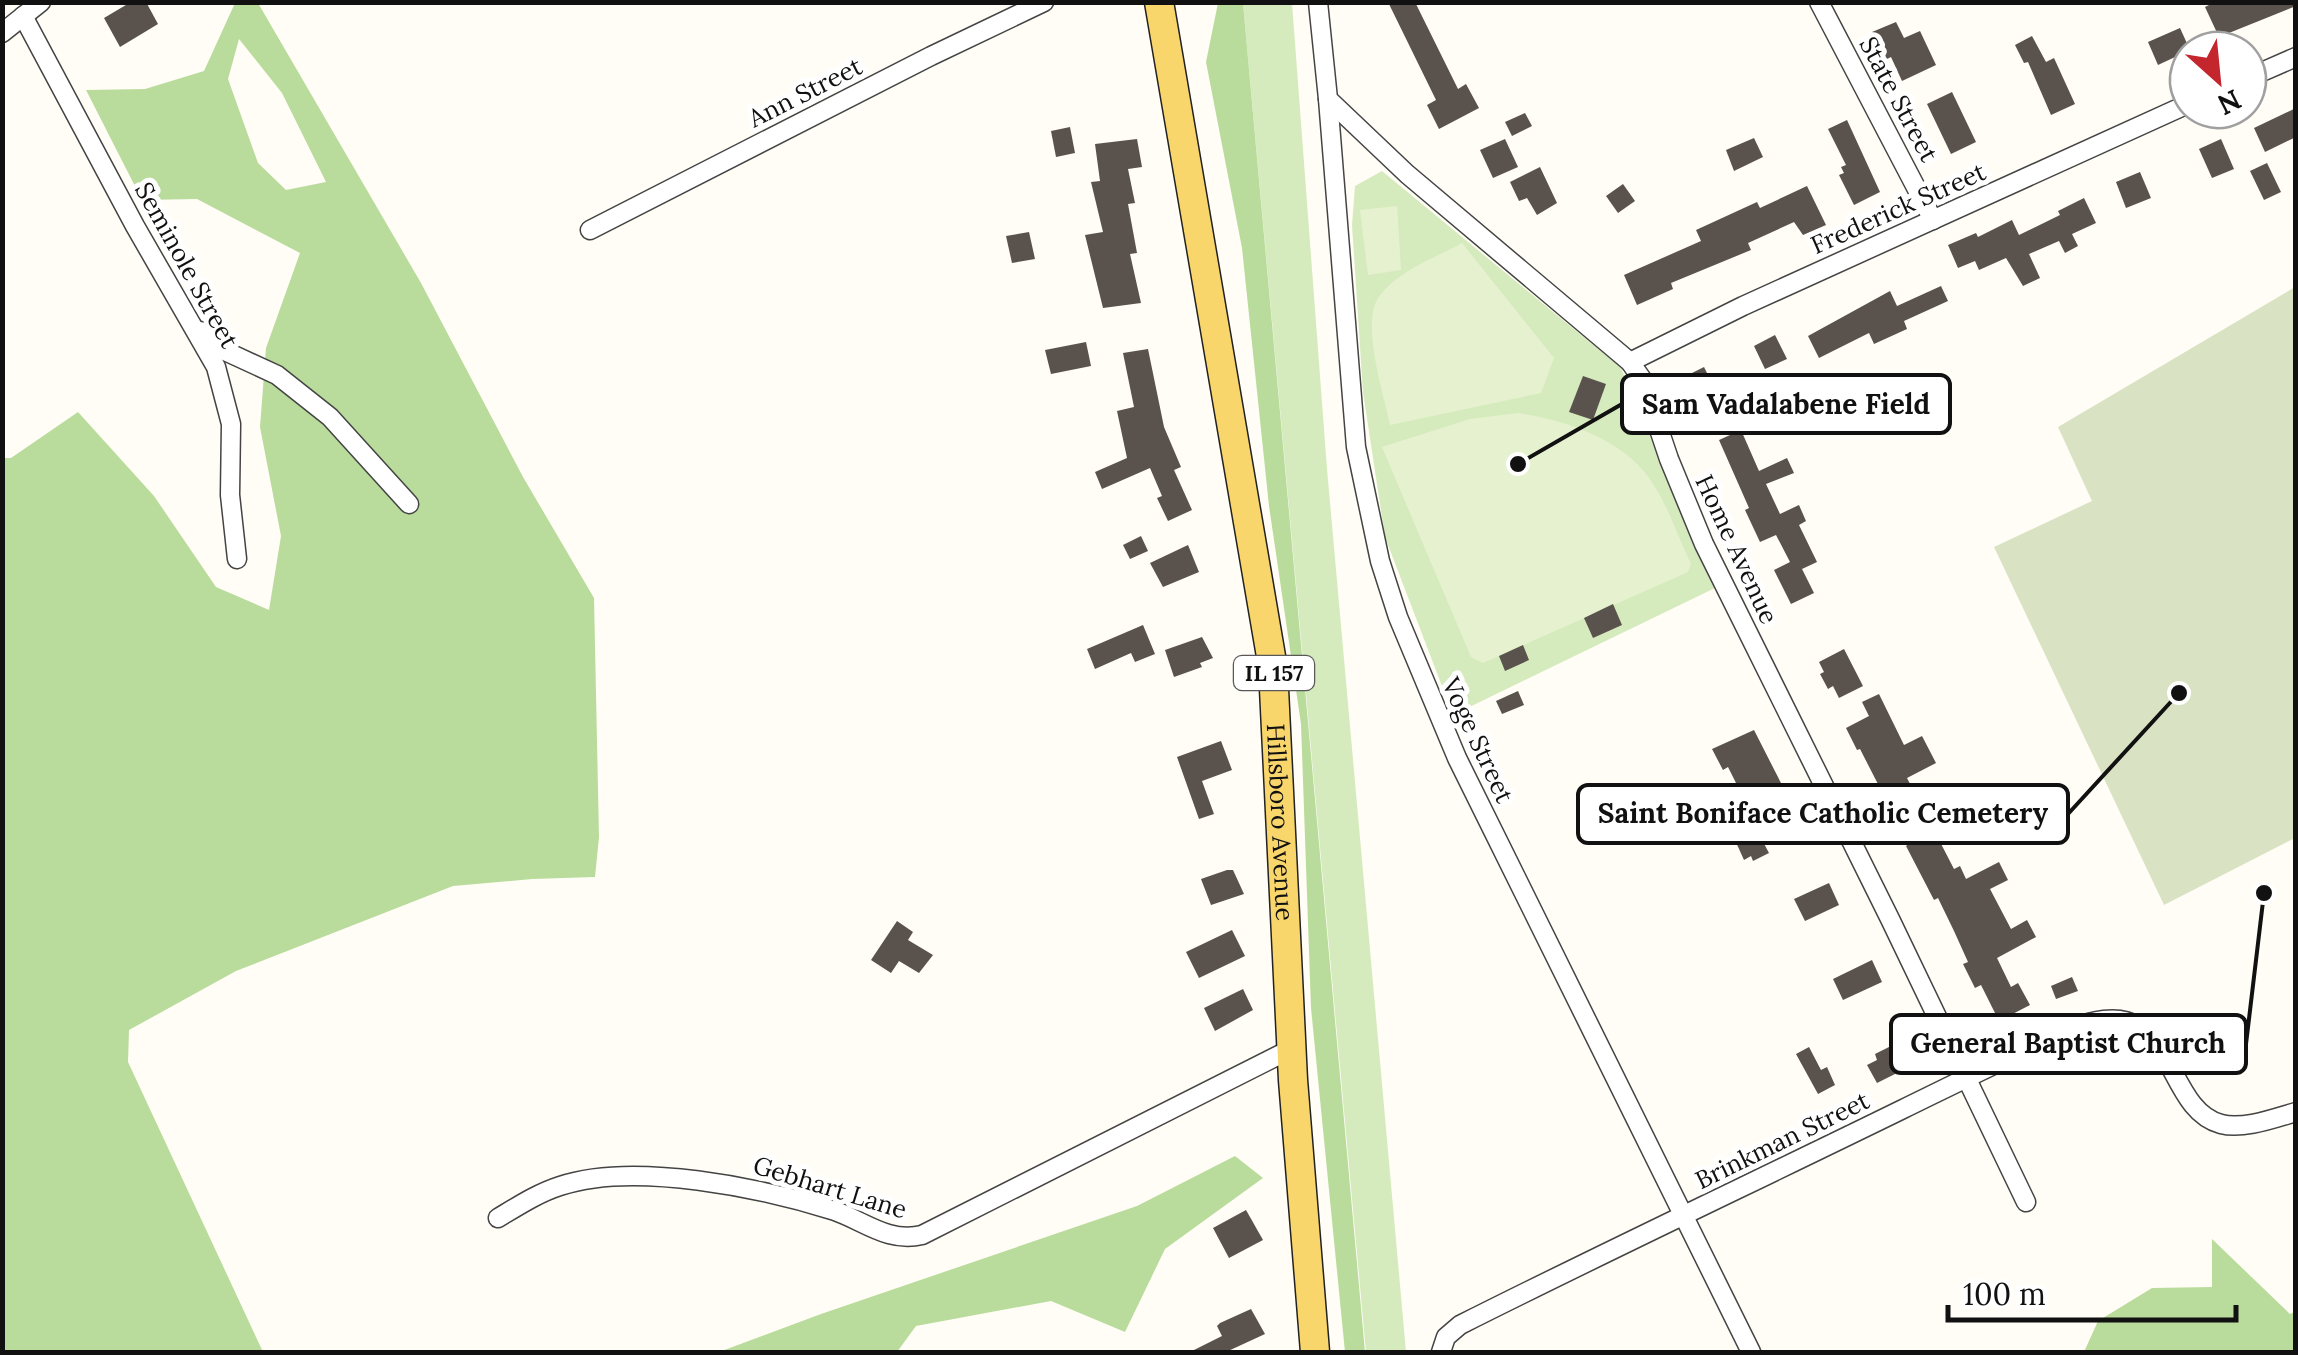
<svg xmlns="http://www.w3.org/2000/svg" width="2298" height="1355" font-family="Lora,serif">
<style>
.green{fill:#d5ebbd}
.forest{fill:#b9dc9c;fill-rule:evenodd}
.cemetery{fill:#d9e3c4}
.pitch{fill:#e6f2cf}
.building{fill:#5a524d}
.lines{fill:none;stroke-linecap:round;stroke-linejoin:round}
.street-casing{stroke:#444;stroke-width:21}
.primary-casing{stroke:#222;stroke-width:31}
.street{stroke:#fff;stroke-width:18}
.primary{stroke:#f9d66b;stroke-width:28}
.labels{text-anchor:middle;stroke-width:10;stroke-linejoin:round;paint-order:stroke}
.shield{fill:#fff;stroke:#585858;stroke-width:2.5}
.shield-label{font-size:22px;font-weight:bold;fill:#111}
.street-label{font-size:25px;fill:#111;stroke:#fff}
.leader{fill:none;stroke:#111;stroke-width:4}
.callout-dot{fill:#111;stroke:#fff;stroke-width:4}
.callout{fill:#fff;stroke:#111;stroke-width:4}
.callout-label{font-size:28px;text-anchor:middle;font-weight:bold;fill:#111}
</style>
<rect width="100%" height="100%" fill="#fffdf5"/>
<g class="green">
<path d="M1243 3H1292L1327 469 1406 1352H1366Z"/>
<path d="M1382 171 1621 368 1715 588 1453 715 1385 537 1363 392 1352 225 1355 186Z"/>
</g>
<g class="forest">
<path d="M235 3H258L421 283 523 477 594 598 599 837 595 877 532 879 453 886 236 971 129 1030 128 1062 263 1352H3V458H11L78 412 154 496 216 587 269 610 281 536 260 427 266 348 300 253 197 199 142 200 86 90 145 89 204 71ZM239 39 282 93 326 182 286 190 258 163 228 79Z"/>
<path d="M1218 3H1243L1365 1352H1345L1311 1008 1301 724 1269 506 1242 248 1206 62Z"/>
<path d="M1235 1156 1263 1178 1165 1249 1125 1332 1051 1301 916 1326 897 1352H719L821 1314 1137 1206Z"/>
<path d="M2212 1239 2290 1314 2295 1312V1352H2084L2098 1321 2152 1288 2212 1287Z"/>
</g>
<path class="cemetery" d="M2295 287V838L2164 905 1994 547 2092 501 2058 427Z"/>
<g class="pitch">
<path d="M1397 206 1401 270 1368 275 1360 210Z"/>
<path d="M1462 243 1554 358 1541 393 1390 425C1384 396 1362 327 1377 300 1394 272 1435 258 1462 243Z"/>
<path d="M1518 413C1564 420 1621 438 1649 478 1667 503 1678 537 1691 564L1688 572 1483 663 1471 657 1382 447 1470 419Z"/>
</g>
<g class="building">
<path d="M131 2H146L158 24 120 47 104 18Z"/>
<path d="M1388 2H1415L1458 89 1466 84 1479 108 1439 129 1427 105 1436 100Z"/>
<path d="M2215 2H2296V6L2219 37 2205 7Z"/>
<path d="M1896 22 1904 38 1920 31 1936 65 1902 81 1891 57 1885 60 1872 32Z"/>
<path d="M2180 28 2190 50 2158 65 2148 42Z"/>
<path d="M2032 36 2046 62 2054 58 2075 104 2051 115 2028 62 2024 63 2015 45Z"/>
<path d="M1952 92 1976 142 1951 154 1927 104Z"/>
<path d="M2296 108V137L2265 152 2254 128Z"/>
<path d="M1525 113 1532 126 1512 136 1505 122Z"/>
<path d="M1847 120 1880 192 1854 205 1839 175 1844 173 1841 167 1846 165 1828 129Z"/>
<path d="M1070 127 1075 153 1056 157 1051 131Z"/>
<path d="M1754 138 1763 157 1734 171 1726 150Z"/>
<path d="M1137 139 1142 167 1128 169 1135 203 1128 204 1137 253 1130 254 1141 303 1103 308 1085 235 1103 232 1091 182 1100 181 1095 144Z"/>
<path d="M1505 139 1518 167 1493 178 1480 150Z"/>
<path d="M2221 139 2234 169 2212 178 2199 149Z"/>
<path d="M2267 163 2281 192 2264 200 2250 171Z"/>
<path d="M1540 167 1557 203 1537 215 1527 198 1519 201 1510 182Z"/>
<path d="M2140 172 2151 198 2126 208 2116 182Z"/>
<path d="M1623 184 1635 201 1618 213 1606 196Z"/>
<path d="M1807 186 1826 225 1803 235 1794 222 1748 243 1751 250 1671 283 1673 289 1637 305 1624 275 1701 241 1696 230 1757 202 1760 208Z"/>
<path d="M2084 198 2096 223 2072 234 2078 246 2065 253 2059 241 2029 254 2040 278 2023 286 2006 258 1979 270 1975 261 1958 268 1948 245 1976 233 1978 237 2012 220 2019 235 2060 215 2058 211Z"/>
<path d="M1029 232 1035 259 1012 263 1006 236Z"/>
<path d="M1941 286 1948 301 1904 321 1907 329 1874 344 1869 333 1819 358 1808 336 1890 291 1897 306Z"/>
<path d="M1775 335 1787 359 1765 369 1754 346Z"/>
<path d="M1086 342 1091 366 1051 374 1045 350Z"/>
<path d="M1148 349 1164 427 1181 467 1174 470 1192 510 1168 521 1157 498 1162 496 1150 468 1102 489 1095 472 1127 458 1117 411 1134 407 1123 353Z"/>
<path d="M1704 367 1721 401 1699 412 1682 378Z"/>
<path d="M1583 376 1606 384 1593 420 1569 412Z"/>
<path d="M1741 430 1759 471 1787 458 1794 473 1766 484 1780 514 1799 505 1806 521 1799 525 1817 562 1802 569 1814 593 1791 604 1774 570 1790 562 1776 535 1760 542 1745 510 1749 508 1719 440Z"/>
<path d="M1141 536 1148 551 1130 559 1123 545Z"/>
<path d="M1188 545 1199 572 1163 587 1150 563Z"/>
<path d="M1613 604 1622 625 1593 638 1584 618Z"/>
<path d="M1143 625 1155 654 1135 662 1131 653 1095 669 1087 649Z"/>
<path d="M1202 637 1213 658 1200 663 1202 667 1174 677 1165 650Z"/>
<path d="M1523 645 1529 660 1505 671 1499 656Z"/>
<path d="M1844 649 1863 686 1839 698 1833 686 1828 689 1820 674 1824 672 1819 662Z"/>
<path d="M1518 691 1524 705 1502 714 1496 701Z"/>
<path d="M1879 694 1904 745 1922 736 1936 763 1907 778 1954 869 1960 866 1966 879 1999 862 2008 880 1990 889 2011 929 2027 920 2036 937 1997 958 2011 987 2018 983 2030 1005 1999 1021 1981 985 1975 988 1963 964 1968 962 1954 931 1938 898 1934 900 1906 846 1911 842 1885 789 1881 790 1860 749 1857 750 1846 728 1869 716 1862 702Z"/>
<path d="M1754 730 1782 785 1747 805 1728 767 1723 770 1712 749Z"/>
<path d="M1221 741 1232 770 1202 781 1214 814 1199 819 1177 757Z"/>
<path d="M1745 808 1769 853 1753 861 1751 856 1744 860 1725 818Z"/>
<path d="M1227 870H1233L1244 894 1211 905 1201 879Z"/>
<path d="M1829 883 1839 905 1805 921 1794 899Z"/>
<path d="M897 921 913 932 908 940 933 955 919 973 899 961 891 973 871 960Z"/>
<path d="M1232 930 1245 956 1199 978 1186 952Z"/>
<path d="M1872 960 1882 982 1843 1000 1833 979Z"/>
<path d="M2072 977 2078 991 2056 999 2051 986Z"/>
<path d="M1243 989 1253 1010 1215 1031 1204 1008Z"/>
<path d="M1901 1041 1913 1065 1877 1083 1867 1065 1877 1060 1875 1054Z"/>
<path d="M1809 1047 1821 1070 1827 1067 1835 1085 1818 1094 1796 1054Z"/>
<path d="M1246 1210 1263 1240 1229 1258 1213 1228Z"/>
<path d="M1251 1309 1265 1334 1226 1352H1190L1222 1336 1217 1326 1220 1323Z"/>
</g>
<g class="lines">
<defs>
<g id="street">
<path d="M1318 2 1328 99 1407 174 1630 362 1642 379 1669 459 1704 544 1890 919 2026 1202"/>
<path d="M1819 2 1933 220"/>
<path d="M23 16 135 226 216 367 231 424 230 495 237 559"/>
<path d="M2 33 41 2"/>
<path d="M2248 78 2296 57"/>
<path d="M1328 99 1356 447 1380 561 1398 617 1457 758 1751 1352"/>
<path d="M590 230 931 56 1044 2"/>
<path d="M200 331 225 351 277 375 330 417 409 504"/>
<path d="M1630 362 1743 306 2188 104"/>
<path d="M498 1218C518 1206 538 1193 560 1186 634 1161 762 1188 835 1211 864 1221 888 1243 922 1235L1291 1049"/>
<path d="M1441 1352 1446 1337 1460 1325C1607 1251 1756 1181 1903 1109 1942 1090 1980 1071 2019 1053 2046 1040 2074 1024 2104 1020 2174 1011 2167 1110 2221 1124 2243 1130 2275 1118 2296 1112"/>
</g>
<g id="primary">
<path id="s1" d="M1159 2 1273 668 1293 1080 1315 1352"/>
</g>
</defs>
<use href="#street" class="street-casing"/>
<use href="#primary" class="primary-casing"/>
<use href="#street" class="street"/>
<use href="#primary" class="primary"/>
</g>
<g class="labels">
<rect class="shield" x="1234" y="656" width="80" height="34" rx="8"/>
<g class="shield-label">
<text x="1274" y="681">IL 157</text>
</g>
<g class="street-label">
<text transform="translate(805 92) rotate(-27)" y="9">Ann Street</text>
<text transform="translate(1899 99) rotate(62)" y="9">State Street</text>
<text transform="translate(1898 208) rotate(-24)" y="9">Frederick Street</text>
<text transform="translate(187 265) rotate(61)" y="9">Seminole Street</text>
<text transform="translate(1737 549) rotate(65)" y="9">Home Avenue</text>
<text transform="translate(1478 740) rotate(65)" y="9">Voge Street</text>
<text dy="9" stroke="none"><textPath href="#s1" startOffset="830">Hillsboro Avenue</textPath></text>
<text transform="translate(1782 1140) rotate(-26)" y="9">Brinkman Street</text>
<text transform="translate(830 1187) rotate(17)" y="9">Gebhart Lane</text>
</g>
</g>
<path class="leader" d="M1518 464L1622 404M2179 693L2068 814M2264 893L2246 1044"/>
<g class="callout-dot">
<circle cx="1518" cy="464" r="10"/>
<circle cx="2179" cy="693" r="10"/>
<circle cx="2264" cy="893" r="10"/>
</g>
<g class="callout">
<rect x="1622" y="375" width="328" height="58" rx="10"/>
<rect x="1578" y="785" width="490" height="58" rx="10"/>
<rect x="1891" y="1015" width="355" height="58" rx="10"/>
</g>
<g class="callout-label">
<text x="1786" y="414">Sam Vadalabene Field</text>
<text x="1823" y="823">Saint Boniface Catholic Cemetery</text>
<text x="2068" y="1053">General Baptist Church</text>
</g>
<rect width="2298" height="1355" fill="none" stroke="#111111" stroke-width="10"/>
<g transform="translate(2218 80) rotate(153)"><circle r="48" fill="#ffffff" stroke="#a0a0a0" stroke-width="2.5"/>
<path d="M0-8L18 38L0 25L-18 38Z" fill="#c4262e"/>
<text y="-15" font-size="28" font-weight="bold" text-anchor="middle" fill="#111111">N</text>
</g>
<path d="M1948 1305v15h288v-15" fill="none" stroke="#111111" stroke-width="5"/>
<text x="1963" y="1305" font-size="30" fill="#111111" stroke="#ffffff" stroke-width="8" paint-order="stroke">100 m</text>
</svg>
